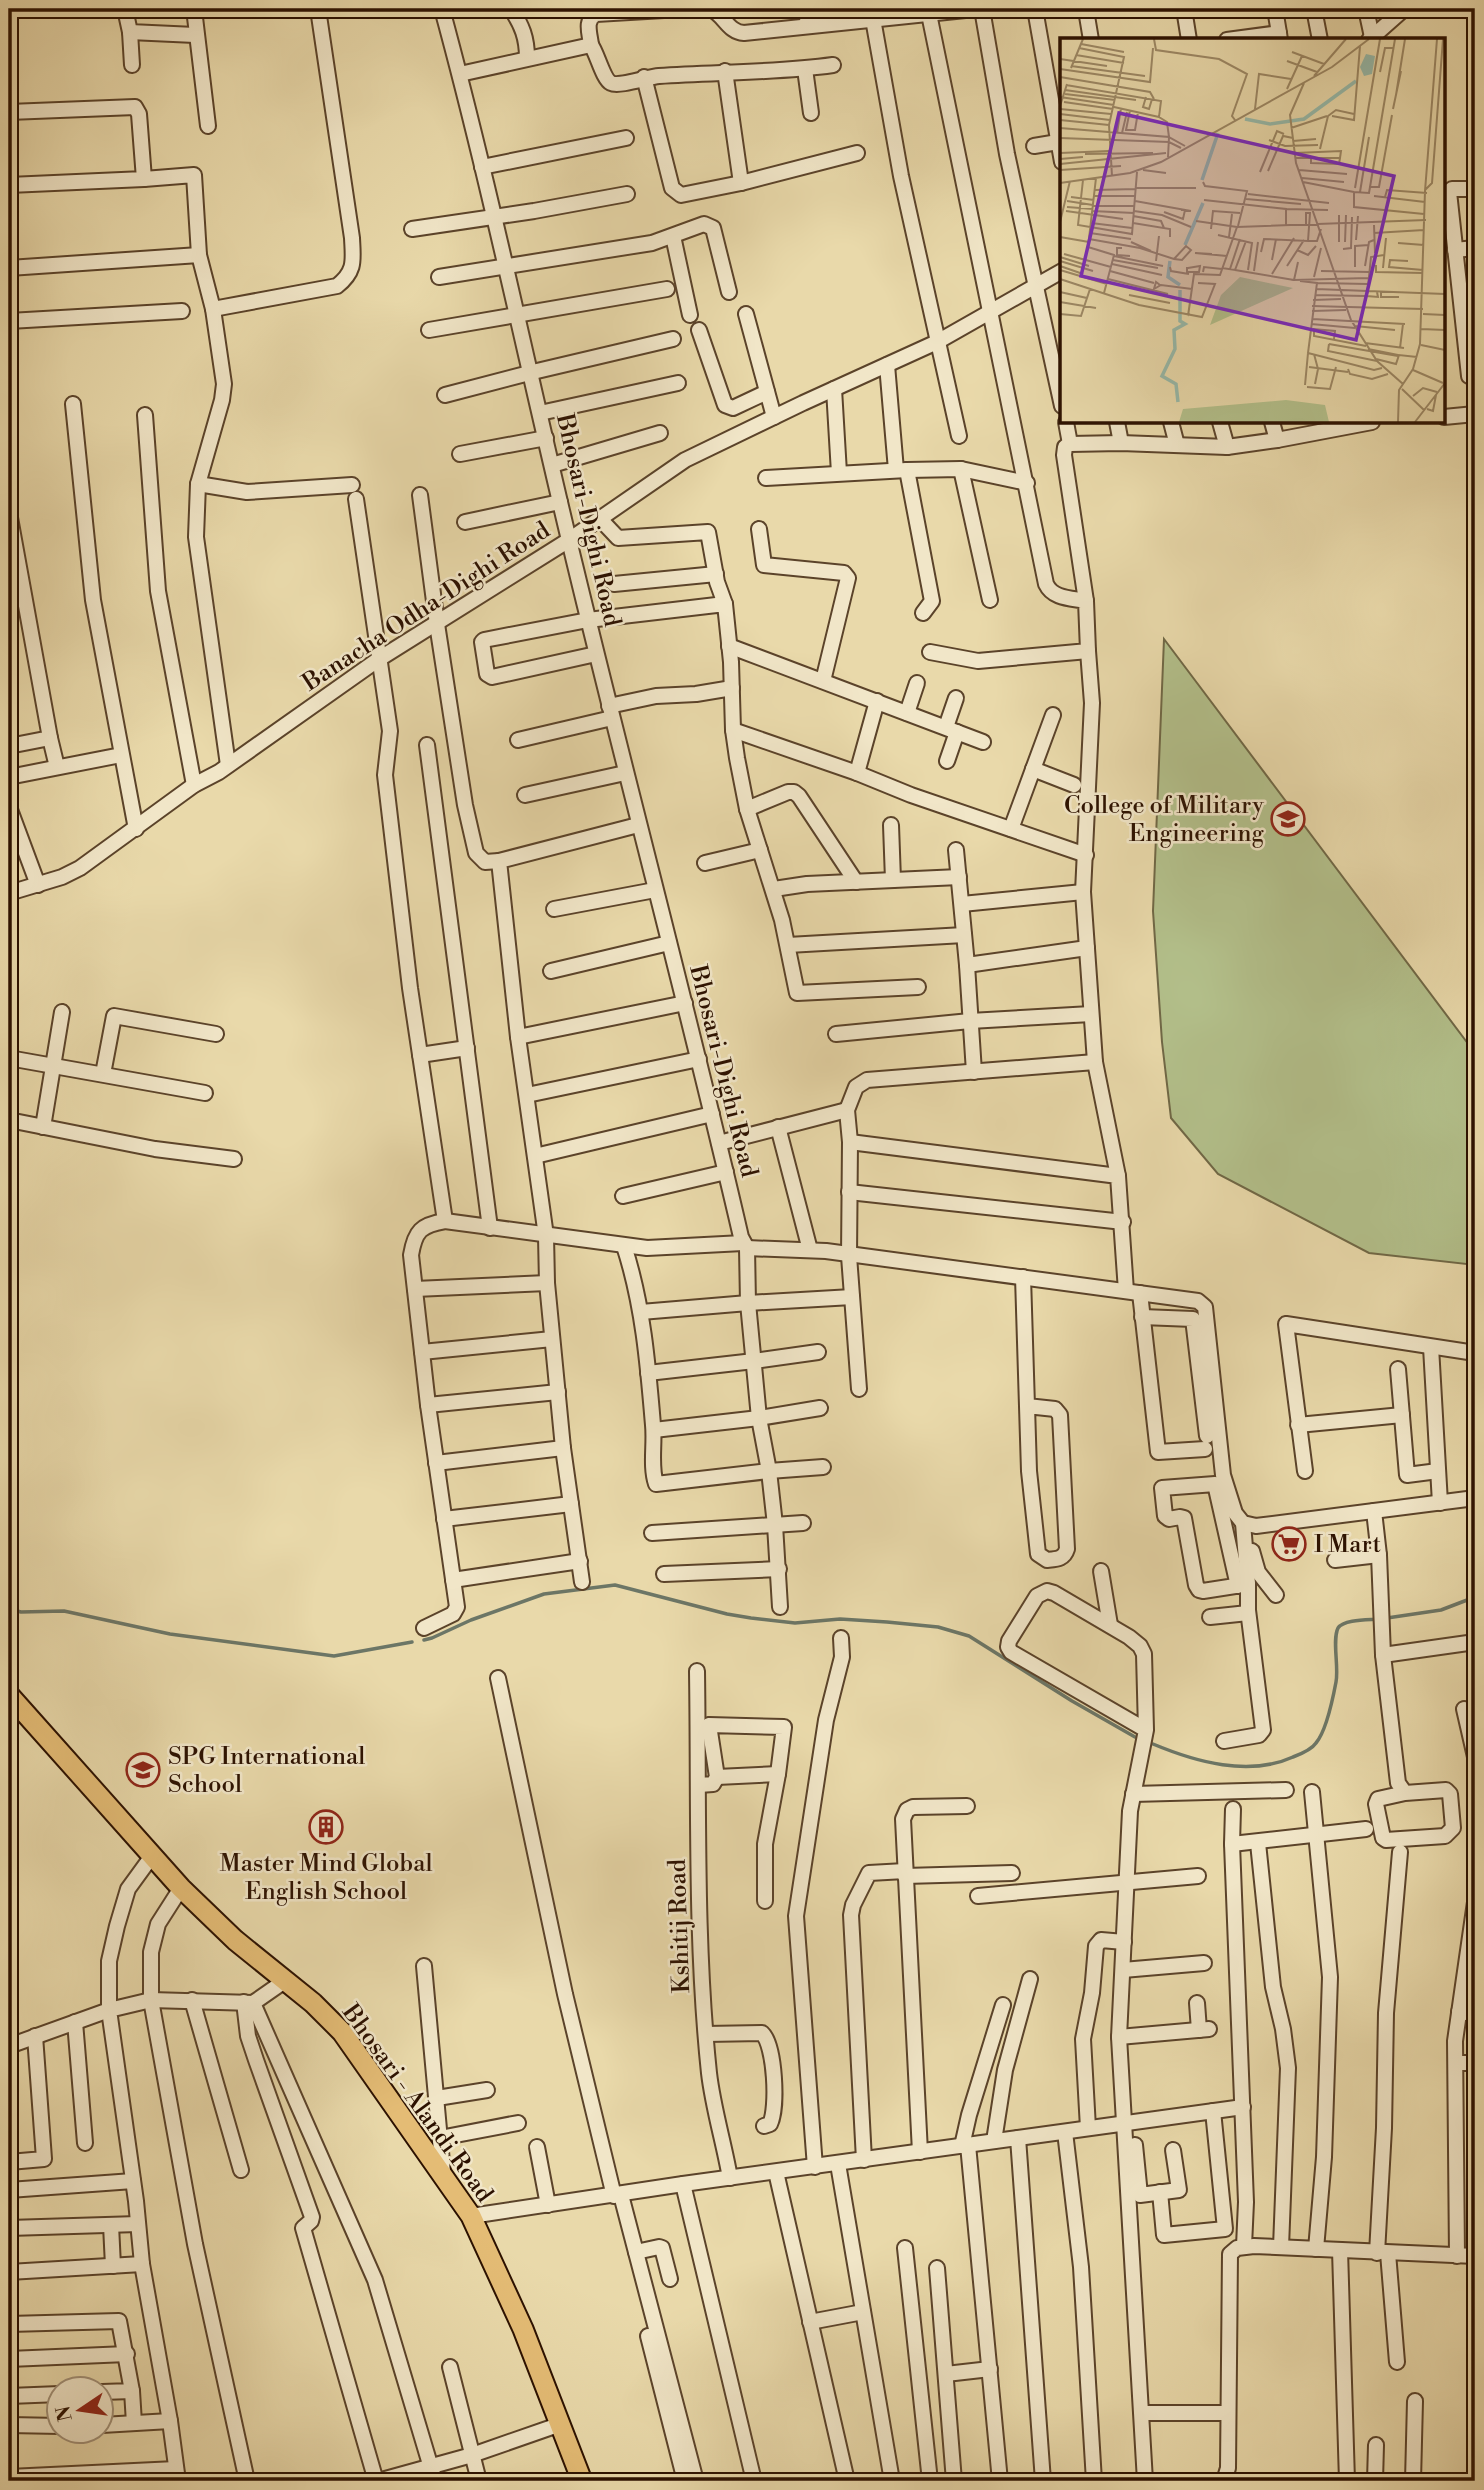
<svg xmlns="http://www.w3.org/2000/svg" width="1484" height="2490" font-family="'Libre Bodoni',serif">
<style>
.green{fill:#b3c08b;stroke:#706846;stroke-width:2}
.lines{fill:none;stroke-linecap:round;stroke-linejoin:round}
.stream{stroke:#6c7666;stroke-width:3.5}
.minor-casing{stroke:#5b432a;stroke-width:18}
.major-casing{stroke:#2c1100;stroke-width:23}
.minor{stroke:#f1e6c8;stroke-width:14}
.major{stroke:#e4bc75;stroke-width:19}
.labels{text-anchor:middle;stroke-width:5;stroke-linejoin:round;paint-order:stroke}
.street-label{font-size:24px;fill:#2c1100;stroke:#f1e6c8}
.poi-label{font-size:24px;fill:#2c1100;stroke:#f1e6c8;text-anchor:start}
.inset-river{fill:none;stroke:#97baaa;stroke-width:3.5}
.inset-road{fill:none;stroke:#9d8966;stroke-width:2}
.view{fill:#7b2cbf;fill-opacity:0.15;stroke:#7b2cbf;stroke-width:3.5}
.inset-edge{fill:none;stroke:#2c1100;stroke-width:3.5}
</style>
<rect width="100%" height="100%" fill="#e9d9aa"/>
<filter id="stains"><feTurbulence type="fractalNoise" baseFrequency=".00286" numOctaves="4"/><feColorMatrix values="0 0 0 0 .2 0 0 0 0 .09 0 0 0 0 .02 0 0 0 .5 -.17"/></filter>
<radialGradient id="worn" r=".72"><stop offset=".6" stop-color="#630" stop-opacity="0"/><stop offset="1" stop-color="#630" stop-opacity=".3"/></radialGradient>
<path class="green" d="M1164 639 1475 1053V1265L1369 1253 1218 1174 1171 1118 1162 1042 1153 911Z"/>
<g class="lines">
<g class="stream">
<path d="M9 1609 21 1612 64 1611 170 1634 334 1656 412 1642"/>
<path d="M1387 1618 1441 1610 1475 1597"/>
<path d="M424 1640 432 1638 471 1620 544 1594 615 1585 727 1614 751 1618 795 1623 840 1619 887 1622 938 1627 969 1636 1072 1701 1135 1737"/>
<path d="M1153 1744C1196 1762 1249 1777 1293 1757 1301 1754 1312 1749 1316 1743 1327 1730 1333 1698 1336 1682 1339 1667 1332 1640 1338 1628 1344 1619 1369 1620 1379 1619"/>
</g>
<defs>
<g id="minor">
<path d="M125 9 130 32 195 35"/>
<path d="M194 9 208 126"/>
<path d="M442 9C492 193 530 380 575 565 629 789 689 1012 741 1237L747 1248 748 1303 759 1418 769 1471 775 1525 780 1607"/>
<path d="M511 9C522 25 527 38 527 58"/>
<path d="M711 9C725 16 728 32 744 33L975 9"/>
<path d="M806 9 808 26"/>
<path d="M982 9 1007 154 1062 406"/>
<path d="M1035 9 1062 162"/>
<path d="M1184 9 1189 40"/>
<path d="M1275 9 1279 33"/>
<path d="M1314 9 1320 40"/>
<path d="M1366 9 1372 37"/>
<path d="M1086 10 1091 40"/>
<path d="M929 14 1046 584C1053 599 1071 598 1086 601L1088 651 978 661 930 652"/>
<path d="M873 19 901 176 959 436"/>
<path d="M130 32 132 65"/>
<path d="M1227 40 1279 33 1280 40"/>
<path d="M1369 40 1404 9"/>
<path d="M591 45C597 53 603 79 611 83 619 87 648 77 659 76 717 72 776 73 833 65"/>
<path d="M805 69 811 113"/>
<path d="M725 71 741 183"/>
<path d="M460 74 591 45C590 34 584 20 596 14L681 9"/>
<path d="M644 77 672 188 681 195 741 183 857 153"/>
<path d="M9 112 135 107 139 114 144 179 9 185"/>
<path d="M1034 146 1058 142"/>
<path d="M482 167 626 138"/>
<path d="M144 179 194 175 199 255 213 309 337 286C356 271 353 260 352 238L318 9"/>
<path d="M1475 189H1452L1449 192 1469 376 1475 379"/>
<path d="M412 229 534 211 627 194"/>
<path d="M673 236 690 315"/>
<path d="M1455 250 1475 248"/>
<path d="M9 268 199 255"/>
<path d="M439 277 652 243 704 224 713 228 729 292"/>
<path d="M213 309 224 384 222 400 198 484 196 537 228 765"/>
<path d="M746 314 774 417"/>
<path d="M9 321 182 311"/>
<path d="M429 330 667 289"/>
<path d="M699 330 725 405 733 408 767 392"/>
<path d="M887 365 896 470"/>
<path d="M834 389 839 473"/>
<path d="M445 395 537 371 673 339"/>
<path d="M73 404 93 600 136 829"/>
<path d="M540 413 678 383"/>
<path d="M145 415 158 591 194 785"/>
<path d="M1444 417 1475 414"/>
<path d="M1066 422 1070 444"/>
<path d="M1117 422 1121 443"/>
<path d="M1171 422 1177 445"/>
<path d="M1220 422 1227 447"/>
<path d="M1272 422 1277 440"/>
<path d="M460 454 546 438"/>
<path d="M552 465 660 433"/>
<path d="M961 469 990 600"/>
<path d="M907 470 932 601 923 613"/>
<path d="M766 478 907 470 961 469 1027 483"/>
<path d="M198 484 247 492 352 485"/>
<path d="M420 495 437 624 465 805 476 853 485 862 499 861"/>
<path d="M356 499 390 731 385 775 410 988 445 1221"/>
<path d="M9 512 50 738 9 746"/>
<path d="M600 519 618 538 708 532 717 582 725 604"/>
<path d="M465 522 560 502"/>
<path d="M759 529 764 565 844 573 848 578 823 681"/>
<path d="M614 584 716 574"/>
<path d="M1086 601 1064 455 1065 447 1070 444 1121 443 1227 447 1277 440 1372 422"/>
<path d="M729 646 983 742"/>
<path d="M1088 651 1092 703 1083 892 1095 1062 1118 1176"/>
<path d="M596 654 492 677 487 674 482 642 484 640 588 620 725 604 731 662 733 730 737 758 747 809 782 920 797 993 918 987"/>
<path d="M609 706 656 696 696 694 732 688"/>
<path d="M907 713 917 683"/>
<path d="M946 727 956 698"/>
<path d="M733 730 857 773 911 795 1086 855"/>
<path d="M50 738 57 767"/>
<path d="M518 740 612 718"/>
<path d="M427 745 490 1228"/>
<path d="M947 761 957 732"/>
<path d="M1033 769 1074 785"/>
<path d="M857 773 877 701"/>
<path d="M9 777 121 755"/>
<path d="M525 795 625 773"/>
<path d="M9 807 38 885"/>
<path d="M747 809 788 792H794L799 796 856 882"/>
<path d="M891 825 893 880"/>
<path d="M1011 829 1053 715"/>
<path d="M956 850 967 965 974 1072"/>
<path d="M705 863 760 850"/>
<path d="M774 889 807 884 959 877"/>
<path d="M9 893 62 877 80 868 194 785 219 772 379 659 569 540 685 460 803 403 937 342 1062 271"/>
<path d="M962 904 1083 892"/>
<path d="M554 909 655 890"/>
<path d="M788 945 964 935"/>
<path d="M967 965 1087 948"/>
<path d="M551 971 669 943"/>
<path d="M836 1034 970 1021 1091 1014"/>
<path d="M518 1037 685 1003"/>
<path d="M420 1055 467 1048"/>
<path d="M9 1058 205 1093"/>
<path d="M103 1074 114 1016 216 1034"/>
<path d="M527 1095 699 1059"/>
<path d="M9 1120 155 1149 234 1159"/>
<path d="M43 1127 62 1012"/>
<path d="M778 1127 810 1250"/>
<path d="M850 1142 1118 1176 1126 1291"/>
<path d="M719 1143 847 1110"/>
<path d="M535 1156 712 1114"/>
<path d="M849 1192 1123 1222"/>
<path d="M623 1196 726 1172"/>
<path d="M624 1246C643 1304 648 1365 653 1425 655 1444 650 1466 656 1484L769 1471 823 1467"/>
<path d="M747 1248 826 1251 1198 1301 1205 1307 1223 1475 1235 1513 1243 1523 1256 1526 1475 1498"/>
<path d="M1023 1277 1029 1471 1038 1554 1047 1560C1057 1559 1064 1559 1067 1549L1060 1415 1055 1409 1027 1406"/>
<path d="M415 1289 547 1283"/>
<path d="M1140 1293 1158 1452 1205 1449"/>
<path d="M641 1312 748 1303 852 1297"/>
<path d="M1142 1317 1193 1319 1207 1436"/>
<path d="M1431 1347 1440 1503"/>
<path d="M422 1352 552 1339"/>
<path d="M1398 1369 1407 1475 1438 1471"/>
<path d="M648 1373 754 1361 818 1352"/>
<path d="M859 1389 849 1256 850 1142 847 1110 856 1087 867 1080 1095 1062"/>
<path d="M428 1405 558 1392"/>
<path d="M1298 1425 1402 1415"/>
<path d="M654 1430 759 1418 820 1408"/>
<path d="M436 1463 563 1448"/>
<path d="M1305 1471 1286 1324 1475 1353"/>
<path d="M1374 1511 1379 1555 1383 1655 1398 1783 1405 1793 1446 1790 1450 1794 1453 1828 1445 1836 1386 1840 1383 1838 1376 1804 1378 1799 1405 1793"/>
<path d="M444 1519 571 1504"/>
<path d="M652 1533 803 1523"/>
<path d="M1252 1551 1258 1572 1276 1595"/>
<path d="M1335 1560 1379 1555"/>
<path d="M1101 1571 1110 1625"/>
<path d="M664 1574 779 1569"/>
<path d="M453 1580 580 1561"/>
<path d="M582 1582 563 1448 547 1283 546 1236 518 1037 499 861 638 825"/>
<path d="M1238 1586 1215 1484 1162 1488 1165 1516 1169 1519 1180 1517 1184 1518 1196 1585 1199 1590 1203 1591 1248 1584"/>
<path d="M1210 1617 1248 1613"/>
<path d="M424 1628 453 1614 457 1607 428 1405 411 1255C415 1231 421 1225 445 1221L647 1248 743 1243"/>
<path d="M1383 1655 1475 1642"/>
<path d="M697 1671C699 1805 695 1940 709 2073 713 2108 724 2143 730 2178"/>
<path d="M498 1678 565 1994 614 2196"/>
<path d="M1464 1709 1475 1757"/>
<path d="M1224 1741 1259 1735 1263 1730 1248 1610V1584L1243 1523"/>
<path d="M717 1777 778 1774"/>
<path d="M699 1785 713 1784 717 1777 709 1725 784 1727 778 1774 765 1844V1901"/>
<path d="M1312 1792 1330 1977 1324 2157 1316 2249"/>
<path d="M1133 1794 1286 1790"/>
<path d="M1233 1809 1232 1844 1246 2202 1244 2246"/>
<path d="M1258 1843 1273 1987 1283 2029 1288 2068 1281 2247"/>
<path d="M1232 1844 1366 1829"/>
<path d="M905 1876 1012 1873"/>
<path d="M181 1888 158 1924 151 1952V2000L195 2244 247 2481"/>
<path d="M978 1896 1198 1876"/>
<path d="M424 1966 443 2173"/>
<path d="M1123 1970 1204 1963"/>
<path d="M192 2000 241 2170"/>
<path d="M244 2002 248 2036 256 2060 312 2217 311 2221 303 2228 376 2481"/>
<path d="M253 2003 375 2280 435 2481"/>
<path d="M1197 2003 1199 2030"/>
<path d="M1459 2012 1475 2014"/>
<path d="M75 2022 85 2143"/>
<path d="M706 2034 762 2033C775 2045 778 2108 770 2124L764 2126"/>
<path d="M1119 2037 1209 2029"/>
<path d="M9 2046 109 2010V1961L117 1926 128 1889 152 1856"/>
<path d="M1456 2063H1475"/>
<path d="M437 2098 487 2090"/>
<path d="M1088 2128 1083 2039 1092 1993 1096 1946 1101 1940 1124 1942"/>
<path d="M1065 2132 1081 2267 1094 2481"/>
<path d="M440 2138 518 2123"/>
<path d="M1018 2138 1243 2107"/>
<path d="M994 2141 1005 2070 1030 1979"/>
<path d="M968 2145 1000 2481"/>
<path d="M1135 2145 1140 2195 1179 2190 1173 2150"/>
<path d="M962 2146 969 2115 1003 2005"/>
<path d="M537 2147 548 2205"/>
<path d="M920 2152 903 1819 907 1810 913 1807 967 1806"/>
<path d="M864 2160 851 1915 853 1905 869 1873 905 1871"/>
<path d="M9 2162 44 2159 35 2036"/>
<path d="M838 2164 892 2481"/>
<path d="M815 2167 796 1916 826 1720 842 1657 841 1638"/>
<path d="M776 2172 847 2481"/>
<path d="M683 2184 754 2481"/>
<path d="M9 2190 133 2181"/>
<path d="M1160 2192 1164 2235 1225 2229 1213 2111"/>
<path d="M621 2195 696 2481"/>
<path d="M471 2216 683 2184 1018 2138 1043 2481"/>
<path d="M111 2225 113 2266"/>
<path d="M9 2228 138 2224"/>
<path d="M905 2248 930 2481"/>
<path d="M1340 2250 1347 2481"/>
<path d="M636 2252 659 2247 662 2248 670 2279"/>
<path d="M1377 2253 1384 2128 1386 2013 1400 1852"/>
<path d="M1388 2253 1397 2362"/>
<path d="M1457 2256 1455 2041 1475 1902"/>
<path d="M937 2268 954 2481"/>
<path d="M9 2272 142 2264"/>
<path d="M810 2322 863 2312"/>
<path d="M9 2324 119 2321 132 2391 102 2392"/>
<path d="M648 2336 685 2481"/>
<path d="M9 2359 127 2354"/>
<path d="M450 2367 479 2481"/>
<path d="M946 2374 990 2369"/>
<path d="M132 2391 134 2423"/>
<path d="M9 2396 60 2394"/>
<path d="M1142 2413H1228"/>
<path d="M9 2425 60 2426"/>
<path d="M102 2425 170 2421"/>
<path d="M9 2477 176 2469"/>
<path d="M178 2481 170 2421 142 2264 136 2201 109 2010 151 2000 253 2003 286 1980"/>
<path d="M378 2481 472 2455 561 2424"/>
<path d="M1145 2481 1119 2037 1130 1811 1146 1730 1144 1654 1140 1646 1129 1637 1054 1593 1047 1591 1037 1596 1009 1641 1008 1647 1011 1652 1146 1730"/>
<path d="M1224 2481 1228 2468 1230 2254 1237 2248 1254 2246 1475 2256"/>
<path d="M1375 2481 1376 2445"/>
<path d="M1413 2481 1415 2401"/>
</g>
<path id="major" d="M9 1695 181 1888 235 1940 313 2003 342 2032 471 2216 523 2329 582 2481"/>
</defs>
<use href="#minor" class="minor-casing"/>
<use href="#major" class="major-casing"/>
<use href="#minor" class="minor"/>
<use href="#major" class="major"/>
</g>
<defs>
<symbol id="university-ring" viewBox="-11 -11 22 22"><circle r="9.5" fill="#f1e6c8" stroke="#8f2418" stroke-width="1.5"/><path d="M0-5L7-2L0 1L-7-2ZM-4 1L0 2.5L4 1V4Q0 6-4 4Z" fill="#8f2418"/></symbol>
<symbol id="supermarket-ring" viewBox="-11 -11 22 22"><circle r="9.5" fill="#f1e6c8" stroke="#8f2418" stroke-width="1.5"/><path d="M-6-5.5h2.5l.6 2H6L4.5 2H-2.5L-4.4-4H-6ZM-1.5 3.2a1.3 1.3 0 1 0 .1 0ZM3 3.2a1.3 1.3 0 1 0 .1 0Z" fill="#8f2418"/></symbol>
<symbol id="school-ring" viewBox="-11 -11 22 22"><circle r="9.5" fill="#f1e6c8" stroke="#8f2418" stroke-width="1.5"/><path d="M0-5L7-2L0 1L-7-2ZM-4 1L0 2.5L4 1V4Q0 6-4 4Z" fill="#8f2418"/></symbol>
<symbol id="building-ring" viewBox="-11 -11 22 22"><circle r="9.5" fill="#f1e6c8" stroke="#8f2418" stroke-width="1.5"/><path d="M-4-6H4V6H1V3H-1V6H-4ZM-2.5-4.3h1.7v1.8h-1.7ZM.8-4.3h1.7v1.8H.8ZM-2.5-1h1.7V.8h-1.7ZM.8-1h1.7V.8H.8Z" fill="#8f2418"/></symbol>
</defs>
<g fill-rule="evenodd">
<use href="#university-ring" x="1269" y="800" width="38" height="38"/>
<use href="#supermarket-ring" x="1270" y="1525" width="38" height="38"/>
<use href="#school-ring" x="124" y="1751" width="38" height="38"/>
<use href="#building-ring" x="307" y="1808" width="38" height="38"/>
</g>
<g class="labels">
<g class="street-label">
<text transform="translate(589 520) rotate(77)" y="8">Bhosari-Dighi Road</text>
<text transform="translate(426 606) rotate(-33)" y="8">Banacha Odha-Dighi Road</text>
<text transform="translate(724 1071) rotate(76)" y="8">Bhosari-Dighi Road</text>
<text transform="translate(679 1926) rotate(-92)" y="8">Kshitij Road</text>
<text transform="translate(418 2103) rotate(54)" y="8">Bhosari - Alandi Road</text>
</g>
<g class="poi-label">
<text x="1264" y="813" text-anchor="end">College of Military<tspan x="1264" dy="28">Engineering</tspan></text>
<text x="1314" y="1552">I Mart</text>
<text x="168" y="1764">SPG International<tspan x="168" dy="28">School</tspan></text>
<text x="326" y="1871" text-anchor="middle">Master Mind Global<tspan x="326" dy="28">English School</tspan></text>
</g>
</g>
<g transform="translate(1060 38)">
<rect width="385" height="385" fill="#e9d9aa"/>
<path d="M180 239 233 250 150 287 161 257ZM226 362 265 367 269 384H119L123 371Z" fill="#b3c08b"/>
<path d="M306 16 315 18 312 36 304 38 300 29Z" fill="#97baaa"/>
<path class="inset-river" d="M185 81 210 86 244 81 296 43M142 142 158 95M125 207 143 165M110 223 108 239 120 247M118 364 116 346 102 338 115 311 114 292 125 286 120 283V252"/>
<path class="inset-road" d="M94 1 96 12 159 21 187 36 172 78 175 82M21 6 64 14M19 10 64 19 49 87 52 138M232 14 264 26M16 17 64 25M0 21 47 28M227 23 257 34M11 28 85 38M11 30 23 1M0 31 90 44 93 10M320 34 325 10H334M254 38 286 1M0 39 90 54 94 61M244 45 230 77 236 125 291 282 317 323 343 346M6 47 101 63 99 79 107 84 109 99 125 108M227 51 242 18M5 52 76 62M5 56 55 62M336 57 345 1M0 59 54 67M86 59 83 69 89 71 92 61M4 64 53 71M0 68 7 46M54 69 99 79M0 71 51 76M195 71 199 36 231 41M333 71 341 33M70 72 66 92H75L78 74M0 76 50 82M332 77 319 149H310L335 1M272 78 294 82 300 8M0 82 49 87M0 90 109 99 108 119M231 90 267 78M57 95 61 70M62 95 67 74M0 100 109 104 121 110M209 102 225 108 258 107M233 103 256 101M260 111 268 78 276 72 294 76M0 115 49 113M235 115 281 113 280 120H235M25 116 93 115M251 118V125L279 126 280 120M0 121 23 119M0 126 106 115M0 132 61 128M83 132 106 135M239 132 287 136M208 133 223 98 233 100M200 134 217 93 224 96M36 140 28 209 54 217 44 255M242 140 284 144M23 142 18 187 72 196 77 134M143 144 145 148 187 153 178 188M243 144 294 154M0 145 70 135 101 124 272 29 309 1M310 149 309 155 294 154V169L364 176M76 150H136M295 150 320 1M35 152 76 151M365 152 372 145 383 1M300 154 309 99M188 156 269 165M34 158H75M314 158 365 164M11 159 34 162M325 159 327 152 367 155M186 161 241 166M144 162 226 171V188M7 163 33 167M75 163 131 173M33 168H74M7 169 33 171M226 171 268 172M6 173 63 181M32 173 74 175M74 173 102 177 131 189M104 174 123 181 125 172H121M279 177V204M73 178 101 183 104 190M136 183 177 189 366 182M0 184 10 143M31 185 72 190M73 185 110 191V199M314 187 315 215M151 191 153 173 180 175M30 195 71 201M314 195 364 192M158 197 192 205 188 232M0 199 29 204M169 199 172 176M29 201 80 210 114 221 122 222 131 212 126 208 114 221M296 202 298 178M248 203H257L261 191M71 204 91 213M285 204 286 177M338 205 364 207M62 210H57V217L70 218M283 211 291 210 292 179M237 212 248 217 256 208M201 214 204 201 248 203 250 175H246V187M4 216 51 229M152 216 135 215 167 218M54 218 103 228M0 219 29 228M53 222 98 230M212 222 216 201M0 223 33 233M96 223 99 198M348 223 330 222 329 229 363 232M238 224 234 242 308 240M52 226 102 237M316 227V234L363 235M0 228 23 236M227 228 244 202M305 228 309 204 314 202M110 229 111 233 129 236M295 229V208L309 207M162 230 175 232 186 203M323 230 326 200M170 231 180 201M0 232 47 246M175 232 234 242M50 233 94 245M194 233 198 204M261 233 309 234M143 234 144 229 162 231M127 235V230H128L140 228 139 234H127M212 236 234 200M254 239 261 210M0 241 79 267 142 279 155 246 138 245M48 241 108 256M240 243 257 245 248 315 314 332 322 330M257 245 308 246M100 247 96 244 94 251 101 247 132 251M256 251 385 256M0 254 27 260 30 251M317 254 318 259 307 258 311 219 324 217M321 254V259H339M69 257 110 265M255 257 305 258M253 262 281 261M0 264 36 270M252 268 363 271M252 273 286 272M0 276 21 278 27 260M363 276 385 277M128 278 134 236 160 237 177 189M252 281 345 286M251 286 295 290M295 288 335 292M361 291 385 292M274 301 275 293 254 291V298L306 308M305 305 344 310M269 306 338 318M269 306 268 313 317 323M361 307 385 312M340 310 343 286M308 311 338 317M254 316 258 331 255 346M316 321 336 326 339 317 357 319M249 329 288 334M288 331 290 336 312 341 328 336M353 332 383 345M245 347 248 315M247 349 270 351 276 329M342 351 364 372M353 358 363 350 377 354M367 371 373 373 376 357M338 384 339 352 353 331 360 306 365 153 377 1M355 384 385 345"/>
<path class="view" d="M59 75 334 138 296 302 21 238Z"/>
<rect width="385" height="385" class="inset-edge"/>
</g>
<rect width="1484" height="2490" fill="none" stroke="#e9d9aa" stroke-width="35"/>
<rect x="10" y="10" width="1463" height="2469" fill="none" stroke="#2c1100" stroke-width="3.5"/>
<rect x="18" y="18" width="1449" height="2455" fill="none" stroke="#2c1100" stroke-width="2"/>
<g transform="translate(80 2410) rotate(257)"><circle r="33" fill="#f1e6c8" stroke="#a29178" stroke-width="2"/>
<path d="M0-5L12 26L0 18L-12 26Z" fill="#8f2418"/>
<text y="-10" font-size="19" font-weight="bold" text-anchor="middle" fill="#2c1100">N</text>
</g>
<rect width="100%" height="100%" filter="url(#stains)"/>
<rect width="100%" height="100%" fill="url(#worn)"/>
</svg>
